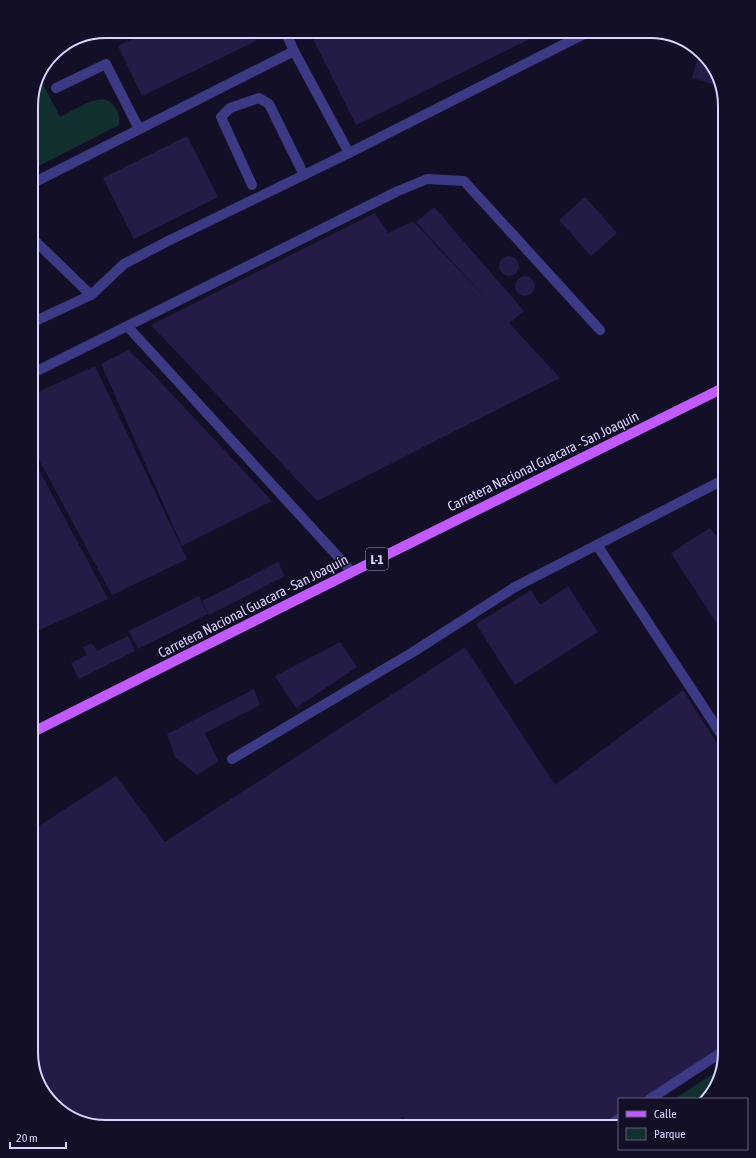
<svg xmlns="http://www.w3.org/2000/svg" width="756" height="1158" font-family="'Asap Condensed',sans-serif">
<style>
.green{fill:#12302f}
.building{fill:#241b47}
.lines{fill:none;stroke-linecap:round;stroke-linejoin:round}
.minor{stroke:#3d3a85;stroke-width:10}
.major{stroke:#c25bff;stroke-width:10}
.labels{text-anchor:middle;stroke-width:3;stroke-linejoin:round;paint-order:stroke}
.shield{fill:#130f26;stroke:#9e99be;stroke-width:1}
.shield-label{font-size:13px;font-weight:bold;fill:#d9d4ff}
.street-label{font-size:14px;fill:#d9d4ff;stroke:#130f26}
.rim{fill:none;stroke:#d9d4ff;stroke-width:2}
</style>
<rect width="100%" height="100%" fill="#130f26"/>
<g class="green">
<path d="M41 80 60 117C75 111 103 88 115 107 119 113 120 119 119 125L31 170V101Z"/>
<path d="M719 1070 712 1093 706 1099H674Z"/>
</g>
<g class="building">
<path d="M149 31H251L256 41 142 96 118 46Z"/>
<path d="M309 31H546L356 125Z"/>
<path d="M699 52 717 73 720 86 692 78Z"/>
<path d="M187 136 218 197 134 239 103 178Z"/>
<path d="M585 197 617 233 591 256 559 220Z"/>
<path d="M434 207 524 311 509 323 560 378 317 501 151 325 375 213 388 233 413 221 494 307 416 222Z"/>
<circle cx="509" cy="266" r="10"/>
<circle cx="525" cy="286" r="10"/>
<path d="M128 350 153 374 272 501 182 546 101 364Z"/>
<path d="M95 366 187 559 112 595 31 445V395Z"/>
<path d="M31 455 108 599 31 634Z"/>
<path d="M710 528 720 541 725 539V636L671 553Z"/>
<path d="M278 562 285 576 209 615 202 601Z"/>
<path d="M568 586 598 632 515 685 476 624 531 590 540 605Z"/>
<path d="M199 596 208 614 138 649 129 631Z"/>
<path d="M128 636 135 651 79 679 71 663 87 655 83 647 92 643 97 651Z"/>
<path d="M340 642 357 667 296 708 275 676Z"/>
<path d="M465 647 555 785 683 690 725 756V1047L647 1099H619V1118L605 1127H410L403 1117 388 1127H101L65 1114 39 1085 31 1052V831L116 776 165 842Z"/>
<path d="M254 689 260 705 205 733 218 761 197 775 175 757 167 734Z"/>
</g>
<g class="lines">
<g class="minor">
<path d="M294 51 349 153"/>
<path d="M56 88 106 64 139 129"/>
<path d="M31 184 294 51 285 31"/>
<path d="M252 185 221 117 230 108 259 98 269 104 304 175"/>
<path d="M31 237 91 295"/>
<path d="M31 323 91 295 124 264 168 241 349 153 590 31"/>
<path d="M128 327 352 572"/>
<path d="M31 374 398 191 427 179 464 181 600 330"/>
<path d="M597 545 725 740"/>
<path d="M232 759 413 652 515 587 725 479"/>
<path d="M650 1099 725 1050"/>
<path d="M607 1127 619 1119"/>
</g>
<path class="major" d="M31 733 352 572 725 387"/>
</g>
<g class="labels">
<rect class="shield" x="366" y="548" width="22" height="22" rx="3"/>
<g class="shield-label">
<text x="377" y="564">L-1</text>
</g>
<g class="street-label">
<text transform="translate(543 461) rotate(-26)" y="5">Carretera Nacional Guacara - San Joaquín</text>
<text transform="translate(253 606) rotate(-27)" y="5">Carretera Nacional Guacara - San Joaquín</text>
</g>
</g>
<path d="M0 0H756V1158H0ZM106 38H650A68 68 0 0 1 718 106V1052A68 68 0 0 1 650 1120H106A68 68 0 0 1 38 1052V106A68 68 0 0 1 106 38Z" fill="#130f26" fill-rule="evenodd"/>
<path class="rim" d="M106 38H650A68 68 0 0 1 718 106V1052A68 68 0 0 1 650 1120H106A68 68 0 0 1 38 1052V106A68 68 0 0 1 106 38Z"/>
<rect x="618" y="1098" width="130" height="52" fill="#130f26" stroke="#625e7d"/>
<rect x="626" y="1111" width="20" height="6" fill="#c25bff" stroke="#625e7d"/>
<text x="654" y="1118" font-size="12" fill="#d9d4ff">Calle</text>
<rect x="626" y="1128" width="20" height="12" fill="#12302f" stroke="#625e7d"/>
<text x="654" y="1138" font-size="12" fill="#d9d4ff">Parque</text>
<path d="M10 1142v6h56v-6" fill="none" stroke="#d9d4ff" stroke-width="2"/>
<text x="16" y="1142" font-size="12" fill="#d9d4ff" stroke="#130f26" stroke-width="3" paint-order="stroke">20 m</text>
</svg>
